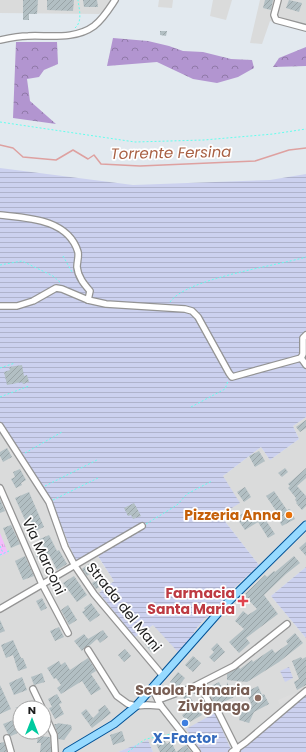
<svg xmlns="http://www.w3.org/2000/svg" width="306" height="752" font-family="Poppins,sans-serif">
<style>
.residential{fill:#dadbdb;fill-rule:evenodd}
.farmland{fill:url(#farmland-rules)}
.forest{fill:url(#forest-crowns)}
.park{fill:url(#park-tufts)}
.parking{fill:#ddd}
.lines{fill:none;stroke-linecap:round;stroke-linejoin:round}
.stream{stroke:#dea1a0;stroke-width:1.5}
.building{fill:url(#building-hatch)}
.minor-casing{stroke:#949494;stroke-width:8}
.major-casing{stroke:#005196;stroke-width:9}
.path{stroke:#63ffee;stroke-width:1;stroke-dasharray:2 2;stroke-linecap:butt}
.minor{stroke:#fff;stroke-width:5.5}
.major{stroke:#97daff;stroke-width:7}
.food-dot{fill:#e8710a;stroke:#fff;stroke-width:1.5}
.health-dot{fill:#e0444e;stroke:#fff;stroke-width:1.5}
.education-dot{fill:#8d6e63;stroke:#fff;stroke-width:1.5}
.shop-dot{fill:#3f7fe0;stroke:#fff;stroke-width:1.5}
.labels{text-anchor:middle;stroke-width:3.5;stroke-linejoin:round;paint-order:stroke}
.food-label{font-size:14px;font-weight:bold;fill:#c56008;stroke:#fff;text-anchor:end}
.street-label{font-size:14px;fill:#1d1d1d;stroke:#fff}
.health-label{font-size:14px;font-weight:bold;fill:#be3a42;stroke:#fff;text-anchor:end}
.education-label{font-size:14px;font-weight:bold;fill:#785e54;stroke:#fff;text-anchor:end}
.shop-label{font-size:14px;font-weight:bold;fill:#366cbe;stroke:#fff}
.water-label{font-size:15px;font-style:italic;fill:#a86043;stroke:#fff}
</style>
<defs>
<pattern id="farmland-rules" width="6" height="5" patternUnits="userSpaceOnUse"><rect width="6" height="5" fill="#ccd1ef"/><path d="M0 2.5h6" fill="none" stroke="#afb3cc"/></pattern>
<pattern id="forest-crowns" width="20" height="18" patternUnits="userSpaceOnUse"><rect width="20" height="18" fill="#b295d0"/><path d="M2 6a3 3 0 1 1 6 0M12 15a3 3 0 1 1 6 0" fill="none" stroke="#9079a8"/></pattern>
<pattern id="park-tufts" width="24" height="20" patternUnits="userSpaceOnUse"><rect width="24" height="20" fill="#f3bcfb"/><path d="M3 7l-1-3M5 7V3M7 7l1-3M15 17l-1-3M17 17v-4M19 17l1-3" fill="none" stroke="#d0a1d7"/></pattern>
<pattern id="building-hatch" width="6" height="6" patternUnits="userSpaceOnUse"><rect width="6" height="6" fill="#b2bfc3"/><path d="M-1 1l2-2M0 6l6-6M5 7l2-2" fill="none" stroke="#99a4a7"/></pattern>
</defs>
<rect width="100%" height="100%" fill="#e2e9ef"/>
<g class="residential">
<path d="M0 0H116L99 14 0 13Z"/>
<path d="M159 0H173L172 8 158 7Z"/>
<path d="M213 0H232L226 20 210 16Z"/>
<path d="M260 0H306V31L270 21 262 44 250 43Z"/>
<path d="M306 417V567L271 596 306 638V695L238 752 201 751 199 752H153L148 741 118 752H0V431L52 503 77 564 95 552 114 581 100 592 135 637 153 625 193 635 195 630 205 618 210 616 233 589 259 565 220 515 223 476 261 447 270 460 299 439 293 426ZM20 708H44V732H20Z"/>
</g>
<g class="farmland">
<path d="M0 168 133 185 270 180 306 174V417L293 426 299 439 270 460 261 447 223 476 240 503 220 515 259 565 233 589 210 616 205 618 195 630 193 635 178 652 153 625 135 637 99 593 114 581 96 553 77 564 52 503 0 431Z"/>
<path d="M306 567V638L271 596Z"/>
<path d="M289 667 293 678 285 682 280 671Z"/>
<path d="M306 695V752H238Z"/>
<path d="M215 713 232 752H199L201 751 186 729Z"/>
<path d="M148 740 153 752H118Z"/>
</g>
<g class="forest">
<path d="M113 38 148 41 169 46 183 51 203 52 231 59 252 60 254 68 238 77 217 83 193 79 157 62 107 66Z"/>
<path d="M16 42H57L58 64 44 70 39 77 27 79 30 101 56 124 13 118Z"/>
<path d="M306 47V66L273 67 279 58Z"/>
</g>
<path class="park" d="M0 533 8 553 0 556Z"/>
<path class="parking" d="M295 693 296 695 292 698 279 704 278 700Z"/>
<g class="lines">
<path class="stream" d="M0 145 13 148 23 157 56 160 73 150 88 159 94 155 101 164 140 166 255 161 289 150 306 148"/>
</g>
<g class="building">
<path d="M23 0H38L37 14H29V20H23Z"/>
<path d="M47 0H74L73 11 47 10Z"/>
<path d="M83 0H97L98 7H84Z"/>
<path d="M265 0H273L271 10 263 8Z"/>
<path d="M289 0 302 3 299 12 286 8Z"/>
<path d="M160 31H167L166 36 160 35Z"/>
<path d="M22 365 24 376 27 375 29 382 23 384 22 382 7 385 4 372 10 370 9 367Z"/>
<path d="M306 420V428L300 432 296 427Z"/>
<path d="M7 448 12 457 3 462 0 456V452Z"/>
<path d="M259 451 265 461 255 467 249 456Z"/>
<path d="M285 468 288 472 282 477 278 473Z"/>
<path d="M306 468V478L297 486 306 496V506L302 510 296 503 297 502 295 500 296 498 288 488 290 486 288 484Z"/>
<path d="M20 469 26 480 21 483 22 485 16 488 11 479 15 477 13 472Z"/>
<path d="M245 487 251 497 244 502 237 492Z"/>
<path d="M274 491 287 510 290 509 295 519 282 526 277 516 279 515 266 496Z"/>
<path d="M29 492 44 527 31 533 15 498Z"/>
<path d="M0 499 5 511 0 513Z"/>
<path d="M134 503 141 516 133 519 131 515 128 516 124 508Z"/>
<path d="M231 513 233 517 227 521 224 518Z"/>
<path d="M244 513 250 521 261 513 275 534 268 538 258 522 245 530 236 517Z"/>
<path d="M11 525 20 544 11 548 3 528Z"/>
<path d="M49 535 57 551 59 550 67 564 57 570 49 554 38 560 35 553 45 548 40 539Z"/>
<path d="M306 542V556L299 548Z"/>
<path d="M25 556 34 576 23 580 15 561Z"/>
<path d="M294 556 300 563 286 574 264 595 278 614 246 638 250 643 239 653 229 642 244 629 235 621 243 611 248 615 257 609 244 595 265 575 267 577 274 571 275 572Z"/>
<path d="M90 563 95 570 87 576 82 569Z"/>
<path d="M74 576 87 595 77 602 63 583Z"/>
<path d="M103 576 107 583 96 589 92 583Z"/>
<path d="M42 598 47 608 41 611 36 601Z"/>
<path d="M91 603 100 615 90 622 82 612 85 610 84 608Z"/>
<path d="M68 605 77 620 69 625 61 610Z"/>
<path d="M0 620 5 631 0 633Z"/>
<path d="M59 627 64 637 55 641 50 631Z"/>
<path d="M103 630 108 637 100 643 97 639 89 646 85 647 82 651 74 641 84 634 88 639Z"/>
<path d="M295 633 303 643 279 662 247 682 227 680V674L239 667 240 669 252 660 253 662 272 649 275 653 288 644 286 641Z"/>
<path d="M153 637 160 645 151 652 145 644Z"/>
<path d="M13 640 21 658H23L27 668 18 671 13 655 6 658 1 645Z"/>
<path d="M217 643 225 652 214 662 209 657 214 652 211 649Z"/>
<path d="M125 649 131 656 124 662 118 655Z"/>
<path d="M193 656 201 663 193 672 185 665Z"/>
<path d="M301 657 302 659 306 657V685L297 690 294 682 299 679 292 661Z"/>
<path d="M88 658 96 671 91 674 101 689 91 695 82 681 61 694 57 688 61 685 56 678 54 679 47 668 59 661 61 665 65 662 70 670Z"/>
<path d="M178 672 185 678 177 688 170 682Z"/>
<path d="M42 673 45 682 34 685 31 677Z"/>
<path d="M22 677 27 690 14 695 9 683Z"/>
<path d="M219 682 226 696 227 682 234 697 217 705 215 704 210 695 212 694 209 687Z"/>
<path d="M0 685 11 709 0 714Z"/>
<path d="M258 686 262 695 264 694 269 704 254 712 249 723 239 720 241 711 252 706 246 692Z"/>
<path d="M57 694 62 703 59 704 64 714 55 719 49 708 52 707 48 699Z"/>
<path d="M188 694 202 715 188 723 182 715 191 709 183 697Z"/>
<path d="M32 701 35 708H15Z"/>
<path d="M105 705 111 713 92 728 81 713 86 709 93 718 99 712 98 710Z"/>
<path d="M16 719 20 728V732L11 736 8 734 3 724Z"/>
<path d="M57 723 71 725 72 729 64 740 58 739V734L54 724H58Z"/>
<path d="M122 731 125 741 113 745 110 735Z"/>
<path d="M38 736 50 737 51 752H40L41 743H37Z"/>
<path d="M164 740 167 744 171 741 176 752 186 745 191 752H160L156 744Z"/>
<path d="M4 742 7 752H0V743Z"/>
</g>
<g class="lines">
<defs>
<g id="minor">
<path d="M278 0 274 15 276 20 306 28"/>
<path d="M0 40C9 38 18 36 28 36 49 35 75 40 94 26 103 19 109 9 115 0"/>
<path d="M0 215C28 218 68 219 78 252 79 257 77 262 77 267 78 277 84 284 90 291L88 300"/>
<path d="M0 306H17L33 301 56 288 62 289 88 300 106 304 185 309 192 311 198 317 229 373 232 377 301 358"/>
<path d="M301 358 303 354V338L306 335"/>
<path d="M301 358 306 365"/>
<path d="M0 426 49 502 65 547 75 566 94 594 163 676"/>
<path d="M0 488 41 582 68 633"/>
<path d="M0 609 142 526"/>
<path d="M88 650 117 696 128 704 136 706 147 705 161 706"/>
<path d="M152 688 161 706 197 752"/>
<path d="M191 688 204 693 212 708 216 709 218 712 237 750"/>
<path d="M33 689 42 708"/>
<path d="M158 700 191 688 234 666 287 624"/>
<path d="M44 713 54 735 55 752"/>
<path d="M7 738 11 752"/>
<path d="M232 752 246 742 306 691"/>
</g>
<path id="major" d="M67 752 114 724 136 706 227 603 306 525"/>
</defs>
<use href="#minor" class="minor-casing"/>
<use href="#major" class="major-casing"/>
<g class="path">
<path d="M75 28C83 21 79 9 78 0"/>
<path d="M0 122 135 142 204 140 273 134 306 129"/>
<path d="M63 256 72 272"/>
<path d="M0 265 22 261 53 276 61 283"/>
<path d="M170 302C187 278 276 266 306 257"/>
<path d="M0 368 15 363"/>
<path d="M0 397 29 386"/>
<path d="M191 407 225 389 228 381"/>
<path d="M25 453 62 432"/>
<path d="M45 486 97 460"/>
<path d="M53 500 98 478"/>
<path d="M146 524 177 505 187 494 212 481"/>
<path d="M0 546 3 553"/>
<path d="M0 555 9 551"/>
<path d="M128 752 141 742 146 739 176 733"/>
</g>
<use href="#minor" class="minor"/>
<use href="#major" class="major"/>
</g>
<circle class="food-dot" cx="289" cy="515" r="4"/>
<path class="health-dot" d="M241 595h4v4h4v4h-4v4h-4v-4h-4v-4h4z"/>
<circle class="education-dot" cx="258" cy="698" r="4"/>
<circle class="shop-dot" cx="185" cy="723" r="4"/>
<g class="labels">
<g class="food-label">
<text x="281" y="520">Pizzeria Anna</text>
</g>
<g class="street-label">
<text transform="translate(44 556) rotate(65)" y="5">Via Marconi</text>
<text transform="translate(124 607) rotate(51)" y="5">Strada del Mani</text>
</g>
<g class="health-label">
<text x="235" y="598">Farmacia<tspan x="235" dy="16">Santa Maria</tspan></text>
</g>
<g class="education-label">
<text x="250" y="695">Scuola Primaria<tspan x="250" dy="16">Zivignago</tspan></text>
</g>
<g class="shop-label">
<text x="185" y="743">X-Factor</text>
</g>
<g class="water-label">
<text transform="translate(171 153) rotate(-1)" y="5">Torrente Fersina</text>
</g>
</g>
<g transform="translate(32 720)"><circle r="19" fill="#ffffff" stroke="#a5a5a5"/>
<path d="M0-3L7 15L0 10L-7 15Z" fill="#00ca9f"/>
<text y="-6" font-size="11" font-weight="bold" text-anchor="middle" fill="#1d1d1d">N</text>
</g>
</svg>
